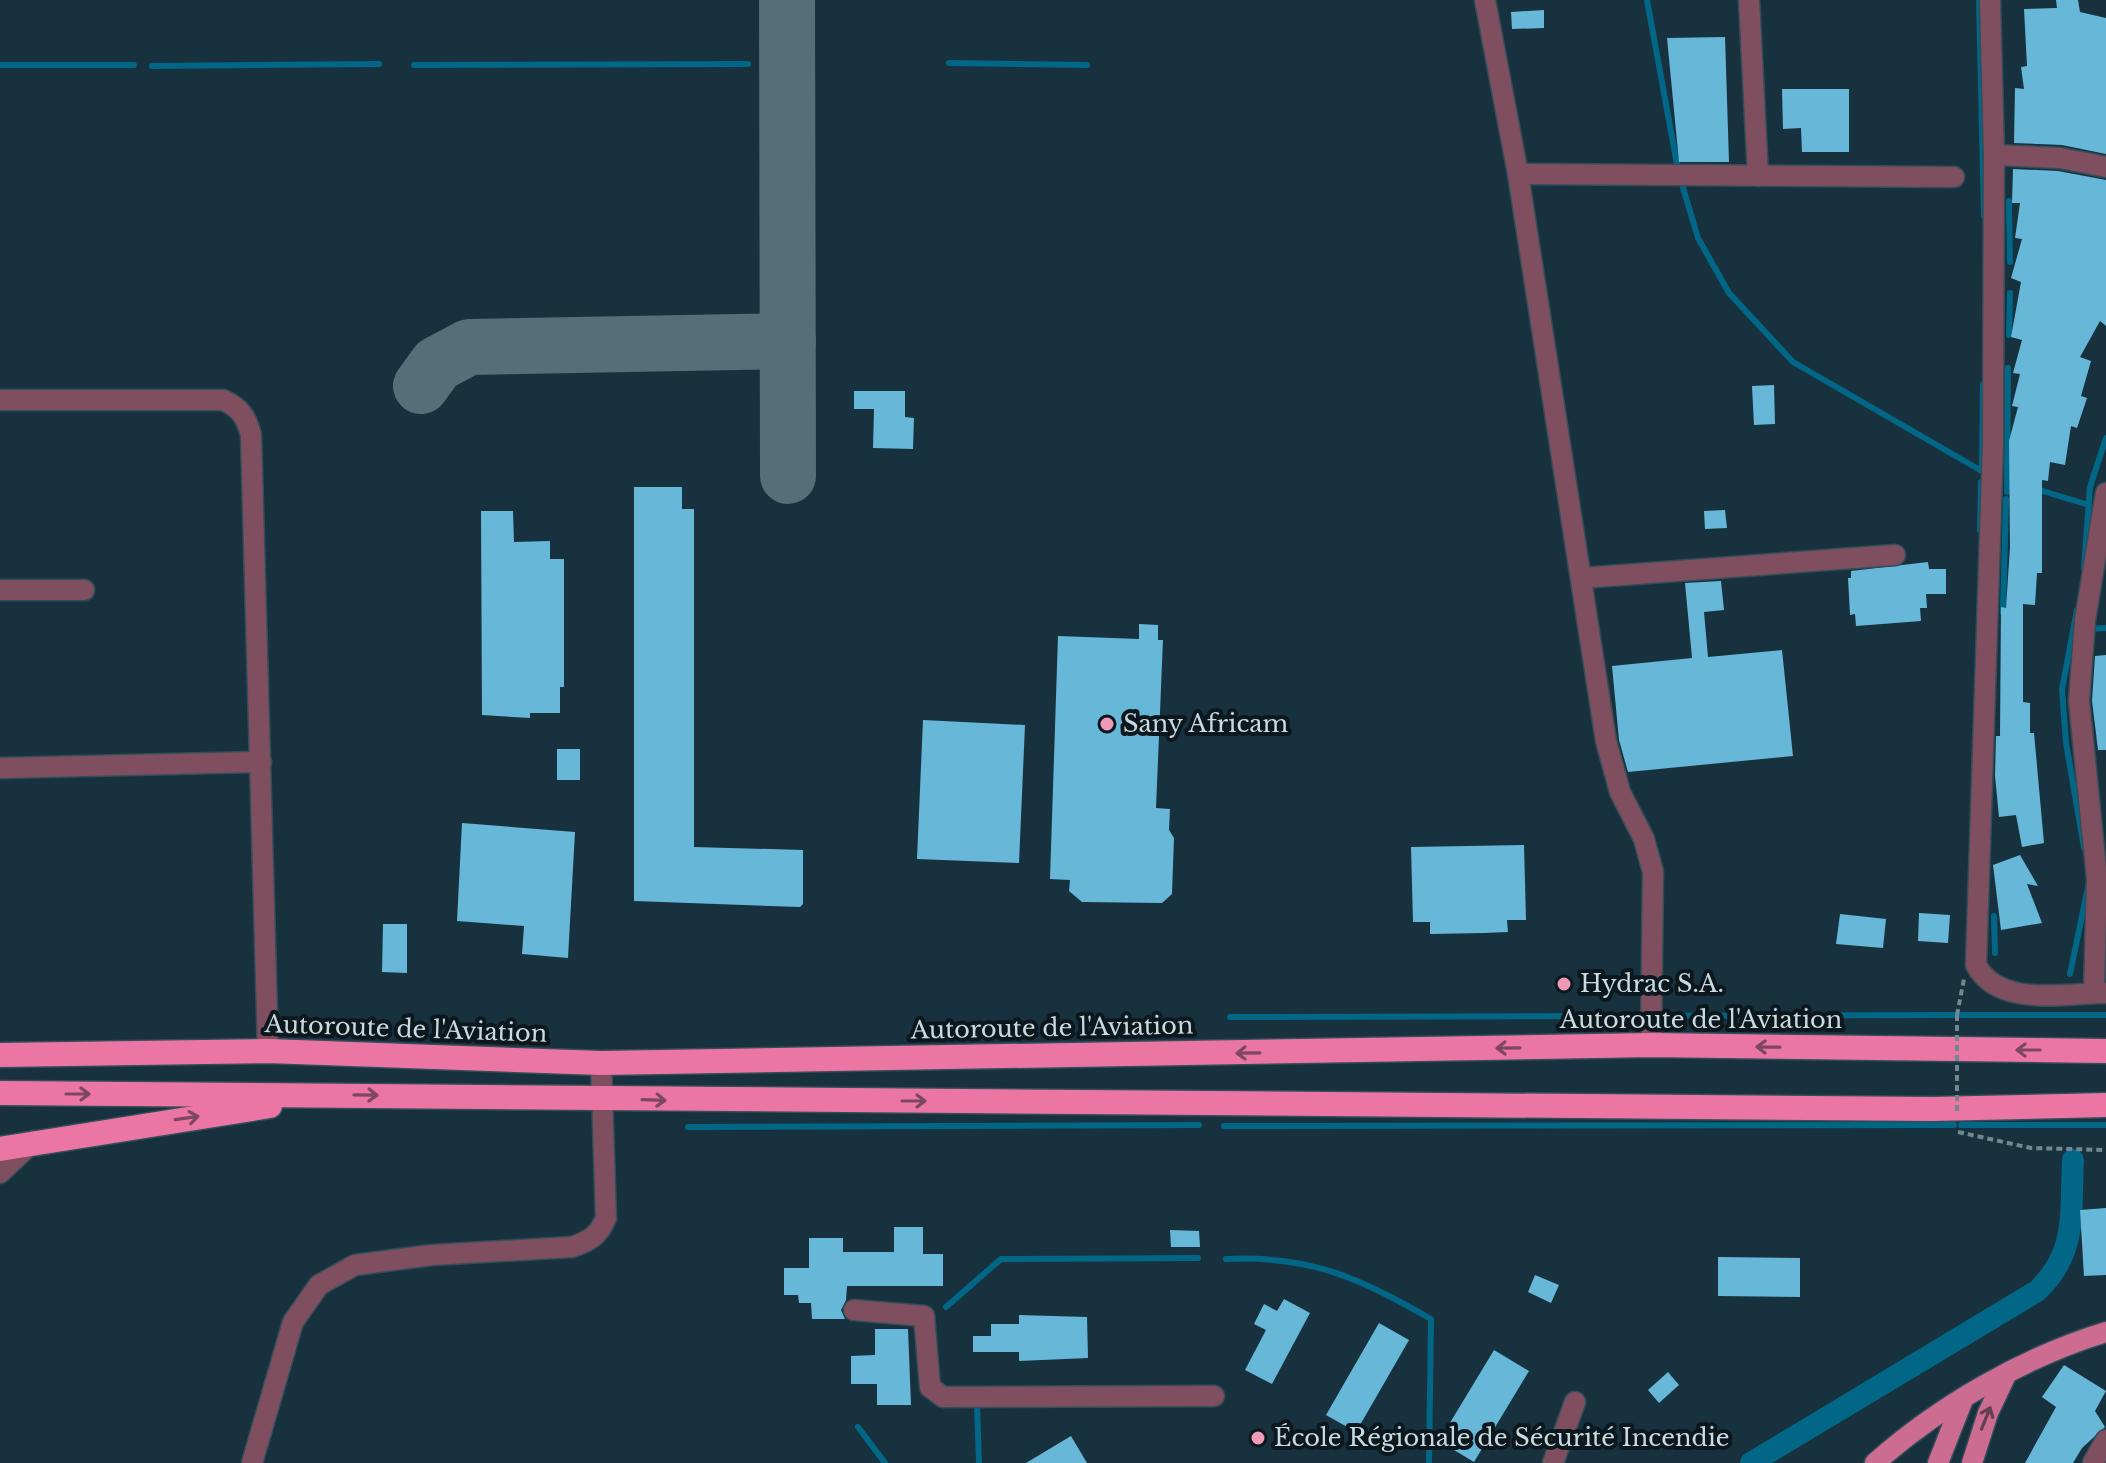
<svg xmlns="http://www.w3.org/2000/svg" width="2106" height="1463" font-family="'Libre Baskerville',serif">
<style>
.lines{fill:none;stroke-linecap:round;stroke-linejoin:round}
.stream{stroke:#026786;stroke-width:6}
.canal{stroke:#026786;stroke-width:22}
.taxiway{stroke:#566e78;stroke-width:56}
.building{fill:#67b7d9}
.minor-casing{stroke:#344d58;stroke-width:23}
.major-casing{stroke:#344d58;stroke-width:23}
.highway-casing{stroke:#344d58;stroke-width:27}
.path{stroke:#728891;stroke-width:4;stroke-dasharray:6 4;stroke-linecap:butt}
.minor{stroke:#7f4f60;stroke-width:20}
.major{stroke:#cd6c91;stroke-width:20}
.highway{stroke:#eb76a4;stroke-width:24}
.path-bridge{stroke:#728891;stroke-width:4;stroke-dasharray:6 4;stroke-linecap:butt}
.oneway{stroke:#7c4761}
.oneway2{stroke:#633e52}
.poi-dot{fill:#ef9ab8;stroke:#0d181e;stroke-width:3}
.labels{text-anchor:middle;stroke-width:8;stroke-linejoin:round;paint-order:stroke}
.poi-label{font-size:24px;fill:#cadae1;stroke:#0d181e;text-anchor:start}
.street-label{font-size:24px;fill:#cadae1;stroke:#0d181e}
</style>
<rect width="100%" height="100%" fill="#17323e"/>
<g class="lines">
<g class="stream">
<path d="M1647 0 1678 170"/>
<path d="M1979 0 1984 216"/>
<path d="M949 63 1087 65"/>
<path d="M0 65H134"/>
<path d="M414 65 748 64"/>
<path d="M152 66 379 64"/>
<path d="M1681 181 1698 238 1729 293 1793 362 1987 474"/>
<path d="M2009 201 2010 262"/>
<path d="M2009 335 2010 293"/>
<path d="M1982 470 1983 384"/>
<path d="M2036 489 2089 505"/>
<path d="M2007 492 2008 368"/>
<path d="M1980 530 1981 482"/>
<path d="M2084 568 2090 487 2106 438"/>
<path d="M2077 610 2062 689 2066 743 2084 848"/>
<path d="M2003 613 2006 499"/>
<path d="M2087 629 2106 628"/>
<path d="M1994 916 1995 953"/>
<path d="M2070 974 2088 887"/>
<path d="M1961 1015H2106"/>
<path d="M1230 1017 1954 1015"/>
<path d="M1961 1125H2106"/>
<path d="M1224 1126 1954 1125"/>
<path d="M688 1127 1199 1125"/>
<path d="M1226 1259C1311 1255 1359 1278 1431 1319L1429 1463"/>
<path d="M946 1307 1001 1259 1198 1258"/>
<path d="M977 1405 979 1463"/>
<path d="M858 1427 885 1463"/>
</g>
<path class="canal" d="M1751 1463 2037 1291C2078 1252 2070 1214 2073 1160"/>
<g class="taxiway">
<path d="M787 0 788 476"/>
<path d="M421 386 437 364 469 347 788 341"/>
</g>
</g>
<g class="building">
<path d="M2056 0H2078L2080 12 2106 18V154L2062 145 2014 143 2015 88 2024 89 2021 67 2027 66 2024 9 2057 8Z"/>
<path d="M1544 10V28L1512 29 1511 12Z"/>
<path d="M1725 37 1729 162H1679L1667 38Z"/>
<path d="M1782 89H1849V152H1802L1801 128 1783 129Z"/>
<path d="M2013 169 2058 171 2106 180V326L2100 321 2080 357 2091 361 2081 396 2087 398 2077 428 2071 426 2065 465 2050 462 2048 481 2042 480V573H2037L2035 605 2023 604V702L2030 703V733H2034L2044 843 2022 847 2016 815 1999 817 1995 776 1996 736H2000L2001 607 2006 608 2010 547 2009 441 2018 407 2012 406 2020 374 2013 373 2022 340 2011 337 2021 282 2011 278 2022 239 2015 238 2020 203H2012Z"/>
<path d="M1774 385 1775 424 1754 425 1752 386Z"/>
<path d="M854 391H905V417L914 418 913 449 873 448 874 409H854Z"/>
<path d="M634 487H682V509H694V847L803 850V904L800 907 634 901Z"/>
<path d="M1725 510 1727 528 1705 529 1704 511Z"/>
<path d="M481 511H513L514 542 550 541V559H564V687H560V713H530V718L482 715Z"/>
<path d="M1928 562 1929 569H1946V594H1926L1927 608H1920L1921 621 1856 626 1855 614 1850 615 1848 578H1851V571Z"/>
<path d="M1721 581 1724 610 1704 612 1708 657 1782 650 1793 756 1628 772 1619 740 1612 666 1692 658 1685 583Z"/>
<path d="M1139 624 1158 625V640H1163L1156 808 1170 809 1169 830 1174 838 1172 894 1162 903 1082 902 1069 891 1070 880 1050 879 1058 636 1139 639Z"/>
<path d="M2106 655V750H2098L2092 701 2095 656Z"/>
<path d="M923 720 1025 725 1019 863 917 859Z"/>
<rect x="557" y="749" width="23" height="31"/>
<path d="M462 823 575 832 568 958 522 954 524 926 457 921Z"/>
<path d="M1524 845 1526 920H1507L1508 932 1484 933 1430 934V922H1413L1411 847Z"/>
<path d="M2020 855 2038 886 2027 884 2042 923 2001 930 1993 865Z"/>
<path d="M1919 913 1950 915 1948 943 1918 941Z"/>
<path d="M1840 914 1886 919 1883 948 1836 944Z"/>
<path d="M383 924H407V973L382 972Z"/>
<path d="M2106 1208V1275L2084 1276 2080 1210Z"/>
<path d="M894 1227H923V1254H943V1286H847L846 1300 841 1310 845 1319H812L811 1303H799L798 1295H784V1268H809V1238H843V1252H894Z"/>
<path d="M1170 1230 1199 1231 1200 1247H1171Z"/>
<path d="M1718 1257 1800 1258V1297L1718 1296Z"/>
<path d="M1535 1275 1559 1285 1551 1303 1528 1292Z"/>
<path d="M1284 1299 1310 1313 1272 1384 1245 1370 1266 1330 1254 1324 1264 1304 1277 1311Z"/>
<path d="M1019 1315 1087 1317 1088 1358 1019 1361V1352H973V1336H991V1324H1019Z"/>
<path d="M1379 1323 1409 1340 1356 1432 1326 1415Z"/>
<path d="M875 1329H908L911 1405H877V1384H851V1356L875 1355Z"/>
<path d="M1494 1350 1529 1371 1474 1462 1439 1441Z"/>
<path d="M2064 1365 2106 1391 2095 1411 2105 1427 2082 1448 2073 1463H2025L2056 1407 2042 1397Z"/>
<path d="M1668 1372 1679 1385 1659 1403 1648 1390Z"/>
<path d="M1071 1436 1087 1463H1026Z"/>
</g>
<g class="lines">
<defs>
<g id="minor">
<path d="M1485 0 1518 174 1606 741 1620 792 1644 839 1653 872 1651 1045"/>
<path d="M1749 0 1758 176"/>
<path d="M1990 0 1994 155 1993 444 1976 965C1999 1008 2065 993 2106 993"/>
<path d="M1994 155 2060 158 2106 167"/>
<path d="M1518 174 1954 177"/>
<path d="M0 400H223C241 408 246 417 251 435L268 1051"/>
<path d="M1581 578 1895 555"/>
<path d="M0 590H84"/>
<path d="M0 768 261 762"/>
<path d="M2094 993 2097 879 2079 701 2085 620 2106 493"/>
<path d="M0 1173 34 1141"/>
<path d="M854 1310 924 1316 930 1387 943 1397 1214 1396"/>
<path d="M252 1463 293 1322 319 1285 355 1265 432 1255 572 1247C590 1241 599 1235 606 1218L601 1063"/>
<path d="M1553 1463 1575 1402"/>
<path d="M2093 1463 2106 1440"/>
</g>
<g id="major">
<path d="M1875 1463C1939 1406 2024 1357 2106 1332"/>
<path d="M1938 1463 1962 1402"/>
<path d="M1972 1463 1988 1413 2006 1375"/>
</g>
<g id="highway">
<path d="M0 1055 268 1051 601 1063 1651 1045 2106 1051"/>
<path d="M0 1093 1932 1109 2106 1105"/>
<path d="M0 1149 270 1106"/>
</g>
</defs>
<use href="#minor" class="minor-casing"/>
<use href="#major" class="major-casing"/>
<use href="#highway" class="highway-casing"/>
<g class="path">
<path d="M1957 1015 1964 979"/>
<path d="M1958 1132 2031 1148 2106 1150"/>
</g>
<use href="#minor" class="minor"/>
<use href="#major" class="major"/>
<use href="#highway" class="highway"/>
<path class="path-bridge" d="M1957 1015V1114"/>
</g>
<defs><path id="oneway-shaft" d="M-6 0H5M1.5-3L5.5 0L1.5 3" fill="none" stroke-width="1.6" stroke-linecap="round" stroke-linejoin="round" transform="scale(2)"/></defs>
<g class="oneway">
<use href="#oneway-shaft" transform="translate(1768 1047) rotate(-179)"/>
<use href="#oneway-shaft" transform="translate(1508 1048) rotate(179)"/>
<use href="#oneway-shaft" transform="translate(2028 1050) rotate(-180)"/>
<use href="#oneway-shaft" transform="translate(1248 1053) rotate(179)"/>
<use href="#oneway-shaft" transform="translate(78 1094)"/>
<use href="#oneway-shaft" transform="translate(366 1095) rotate(1)"/>
<use href="#oneway-shaft" transform="translate(654 1100) rotate(2)"/>
<use href="#oneway-shaft" transform="translate(914 1101)"/>
<use href="#oneway-shaft" transform="translate(187 1118) rotate(-8)"/>
</g>
<use class="oneway2" href="#oneway-shaft" transform="translate(1986 1418) rotate(-68)"/>
<g class="poi-dot">
<circle cx="1107" cy="724" r="8"/>
<circle cx="1564" cy="984" r="8"/>
<circle cx="1258" cy="1438" r="8"/>
</g>
<g class="labels">
<g class="poi-label">
<text x="1123" y="732">Sany Africam</text>
<text x="1580" y="992">Hydrac S.A.</text>
<text x="1274" y="1446">École Régionale de Sécurité Incendie</text>
</g>
<g class="street-label">
<text x="1701" y="1028">Autoroute de l'Aviation</text>
<text transform="translate(1052 1028) rotate(-1)" y="8">Autoroute de l'Aviation</text>
<text transform="translate(406 1029) rotate(2)" y="8">Autoroute de l'Aviation</text>
</g>
</g>
</svg>
